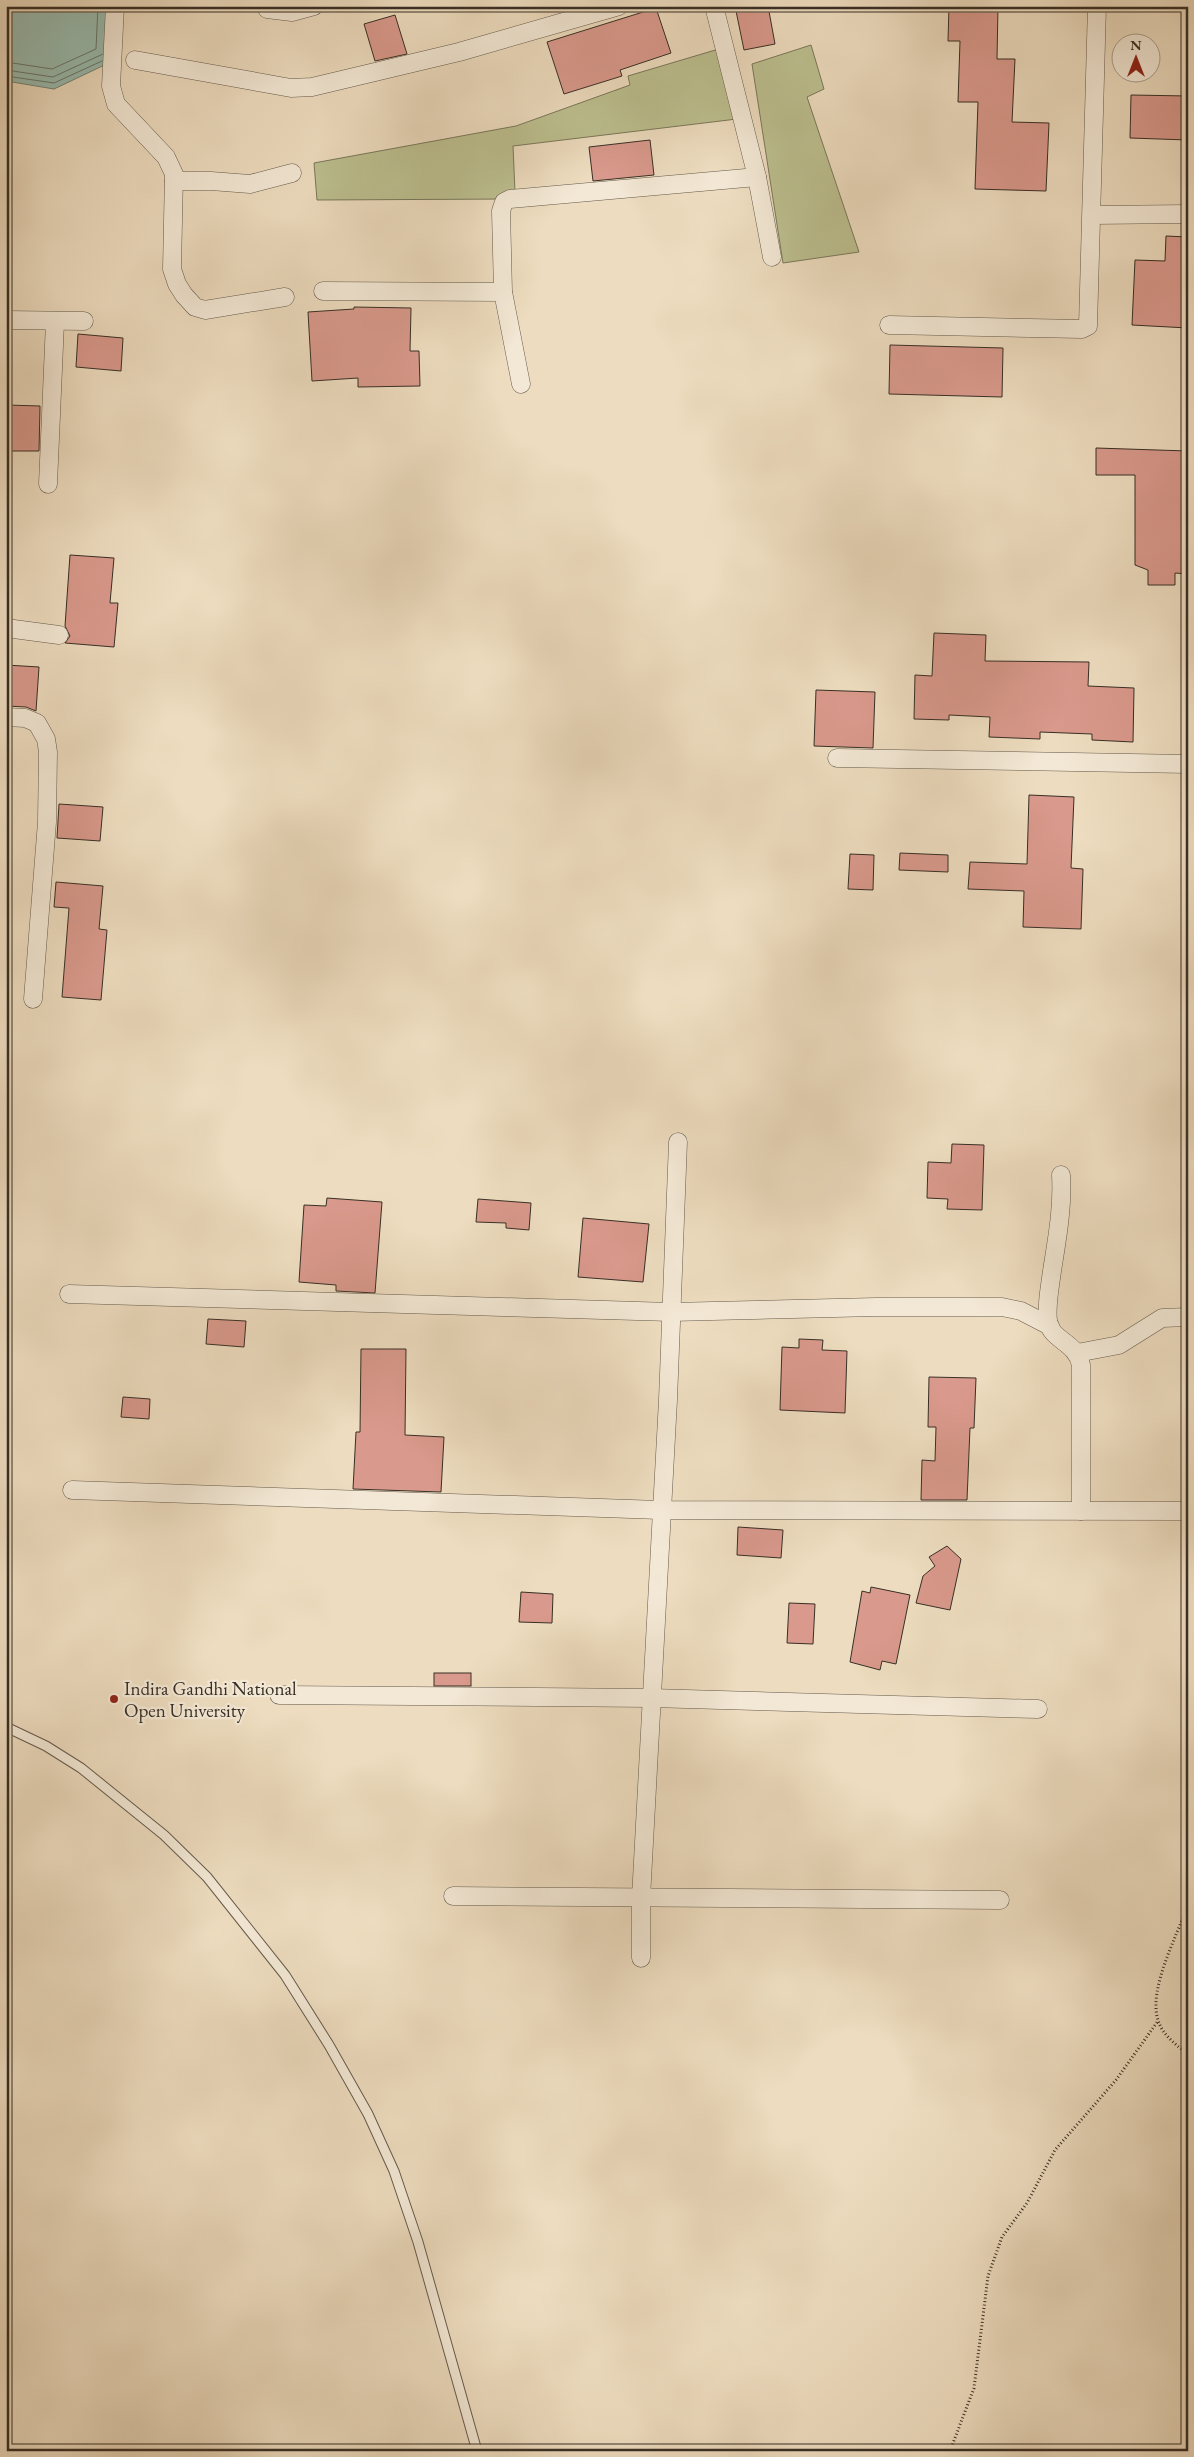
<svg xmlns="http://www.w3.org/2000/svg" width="1194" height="2457" font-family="'EB Garamond',serif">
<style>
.green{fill:#bcbf8f;stroke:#7a775a}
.water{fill:#99bcb0;stroke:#728478}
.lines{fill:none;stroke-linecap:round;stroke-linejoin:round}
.shore{stroke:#68766a;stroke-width:1}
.building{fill:#d9998c;stroke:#382f25}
.service-casing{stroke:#655a4c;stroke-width:11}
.minor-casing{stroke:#655a4c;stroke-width:19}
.path{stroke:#382f25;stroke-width:3;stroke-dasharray:1 2.5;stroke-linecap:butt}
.service{stroke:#f3e8d5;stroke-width:9}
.minor{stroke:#f3e8d5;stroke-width:18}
.poi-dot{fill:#8f2418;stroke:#f3e8d5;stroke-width:2}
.labels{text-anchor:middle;stroke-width:4.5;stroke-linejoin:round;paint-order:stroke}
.poi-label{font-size:19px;fill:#382f25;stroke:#f3e8d5;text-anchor:start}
</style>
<rect width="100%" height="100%" fill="#eddcbf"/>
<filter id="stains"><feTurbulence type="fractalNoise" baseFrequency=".004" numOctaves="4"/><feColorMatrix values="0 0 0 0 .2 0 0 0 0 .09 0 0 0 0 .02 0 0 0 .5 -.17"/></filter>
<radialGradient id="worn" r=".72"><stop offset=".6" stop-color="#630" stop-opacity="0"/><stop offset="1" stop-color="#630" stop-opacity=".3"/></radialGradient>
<g class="green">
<path d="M811 45 824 89 807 97 859 252 783 263 752 64Z"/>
<path d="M722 48 737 119 513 146 515 192 508 199 317 200 314 163 516 126 630 85 628 76Z"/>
</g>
<path class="water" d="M6 6H117L115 60 54 89 6 81Z"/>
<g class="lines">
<g class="shore">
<path d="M6 62 52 69 96 49 98 6"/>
<path d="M6 70 53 77 103 54"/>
<path d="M6 76 54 83 102 61"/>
</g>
</g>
<g class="building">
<path d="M735 6H768L775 44 744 50Z"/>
<path d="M949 6H998L997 59H1015L1012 122 1049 123 1046 191 975 189 978 102H958L960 41H948Z"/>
<path d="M656 8 671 53 620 70 622 76 564 94 547 42Z"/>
<path d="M395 15 407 54 375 61 364 24Z"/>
<path d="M1131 95 1188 96V140L1130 138Z"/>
<path d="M650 140 654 175 593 181 589 147Z"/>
<path d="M1166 236 1188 237V328L1132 325 1135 260 1165 261Z"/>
<path d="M354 307 411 308 410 351H419L420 386 358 387V378L312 381 308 312 354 309Z"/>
<path d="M78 334 123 338 121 371 76 367Z"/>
<path d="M890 345 1003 348 1002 397 889 394Z"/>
<path d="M6 405 40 406 39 451H6Z"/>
<path d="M1096 448 1188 451V574L1175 573V585H1148V570L1135 565V475H1096Z"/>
<path d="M70 555 114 558 110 603H118L114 647 65 643 70 636 65 626Z"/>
<path d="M934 633 986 635 985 661 1089 662 1088 686 1134 688 1133 742 1092 740V734L1040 732V739L989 737 990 717 949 715V720L914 719 915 675 932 676Z"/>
<path d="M6 665 39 667 36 711 26 707 6 706Z"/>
<path d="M816 690 875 692 873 748 814 746Z"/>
<path d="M1029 795 1074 797 1071 868 1083 869 1081 929 1023 927 1024 891 968 889 970 862 1027 864Z"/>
<path d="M59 804 103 807 100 841 57 838Z"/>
<path d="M900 853 948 855V872L899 870Z"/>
<path d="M850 854 874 855 873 890 848 889Z"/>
<path d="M56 882 103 886 99 929 107 930 101 1000 62 997 69 908 54 907Z"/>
<path d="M952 1144 984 1145 982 1210 947 1209 948 1199 927 1198 928 1162 951 1163Z"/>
<path d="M327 1198 382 1202 375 1293 336 1291V1285L299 1282 304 1205 326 1206Z"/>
<path d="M478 1199 531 1203 529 1230 506 1228V1223L476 1222Z"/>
<path d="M583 1218 649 1224 643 1282 578 1277Z"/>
<path d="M208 1319 246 1321 244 1347 206 1344Z"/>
<path d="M799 1339 823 1340 822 1350 847 1351 845 1413 780 1410 782 1347 799 1348Z"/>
<path d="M361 1349H406L405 1435 444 1437 441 1492 353 1489 356 1432H360Z"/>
<path d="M929 1377 976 1378 974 1428H970L967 1500H921L922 1460 935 1461 936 1427H928Z"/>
<path d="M123 1397 150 1399 149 1419 121 1417Z"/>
<path d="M738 1527 783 1530 781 1558 737 1555Z"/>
<path d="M947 1546 961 1559 950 1610 916 1603 923 1576 935 1566 929 1557Z"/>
<path d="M871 1587 910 1595 896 1664 882 1661 880 1670 850 1662 862 1591 870 1593Z"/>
<path d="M521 1592 553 1594 552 1623 519 1622Z"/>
<path d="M789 1603 815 1604 813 1644 787 1643Z"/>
<rect x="434" y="1673" width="37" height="13"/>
</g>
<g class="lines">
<defs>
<path id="service" d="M6 1727 46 1746 81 1768 164 1835 207 1877 285 1975 329 2045 368 2114 394 2171 418 2242 477 2451"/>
<g id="minor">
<path d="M115 6 111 86 116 104 166 157 174 174 172 269 177 284 184 295 195 307 205 310 285 297"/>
<path d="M714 6 757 177 772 257"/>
<path d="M267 9 292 12 314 6"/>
<path d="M135 60 291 88 312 87 459 52 619 6"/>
<path d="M174 181H211L250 184 292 173"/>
<path d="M1092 215 1188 214"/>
<path d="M323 291 503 292"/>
<path d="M6 320 84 321"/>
<path d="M889 325 1082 329 1088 326 1097 6"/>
<path d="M521 384 503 292 501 211 504 202 510 199 757 177"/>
<path d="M48 484 55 322"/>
<path d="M6 628 59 635"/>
<path d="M6 717 25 718 37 723 46 739 48 752 47 822 33 999"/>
<path d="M837 758 1188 764"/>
<path d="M1061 1175C1063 1207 1057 1239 1052 1271 1050 1287 1046 1305 1048 1321 1051 1341 1076 1341 1081 1365V1511"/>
<path d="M69 1294 671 1312 876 1307H1002L1021 1311 1050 1326"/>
<path d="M1077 1353 1119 1345 1162 1318 1188 1317"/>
<path d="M72 1490 660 1510 1188 1511"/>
<path d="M279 1695 651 1698 1038 1709"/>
<path d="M453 1896 1000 1900"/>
<path d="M641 1958V1898L668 1400 678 1142"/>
</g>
</defs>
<use href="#service" class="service-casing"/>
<use href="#minor" class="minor-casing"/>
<g class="path">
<path d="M1188 1905C1177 1936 1148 1989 1158 2020 1162 2035 1177 2045 1188 2055"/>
<path d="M950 2451 974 2388 988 2276 1002 2237 1027 2203 1055 2150 1116 2080 1158 2021"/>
</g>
<use href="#service" class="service"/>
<use href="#minor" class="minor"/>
</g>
<circle class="poi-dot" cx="114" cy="1699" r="5"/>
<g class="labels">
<g class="poi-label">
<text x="124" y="1695">Indira Gandhi National<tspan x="124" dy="22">Open University</tspan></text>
</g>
</g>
<rect width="1194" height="2457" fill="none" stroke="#eddcbf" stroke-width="25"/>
<rect x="8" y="8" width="1179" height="2442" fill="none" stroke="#382f25" stroke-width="2.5"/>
<rect x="12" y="12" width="1169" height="2432" fill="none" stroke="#382f25"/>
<g transform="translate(1136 58)"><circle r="24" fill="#f3e8d5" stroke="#a89e8f"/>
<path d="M0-4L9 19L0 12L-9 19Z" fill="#8f2418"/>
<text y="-8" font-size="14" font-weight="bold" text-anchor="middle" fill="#382f25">N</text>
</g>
<rect width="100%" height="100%" filter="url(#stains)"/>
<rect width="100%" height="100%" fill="url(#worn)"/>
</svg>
